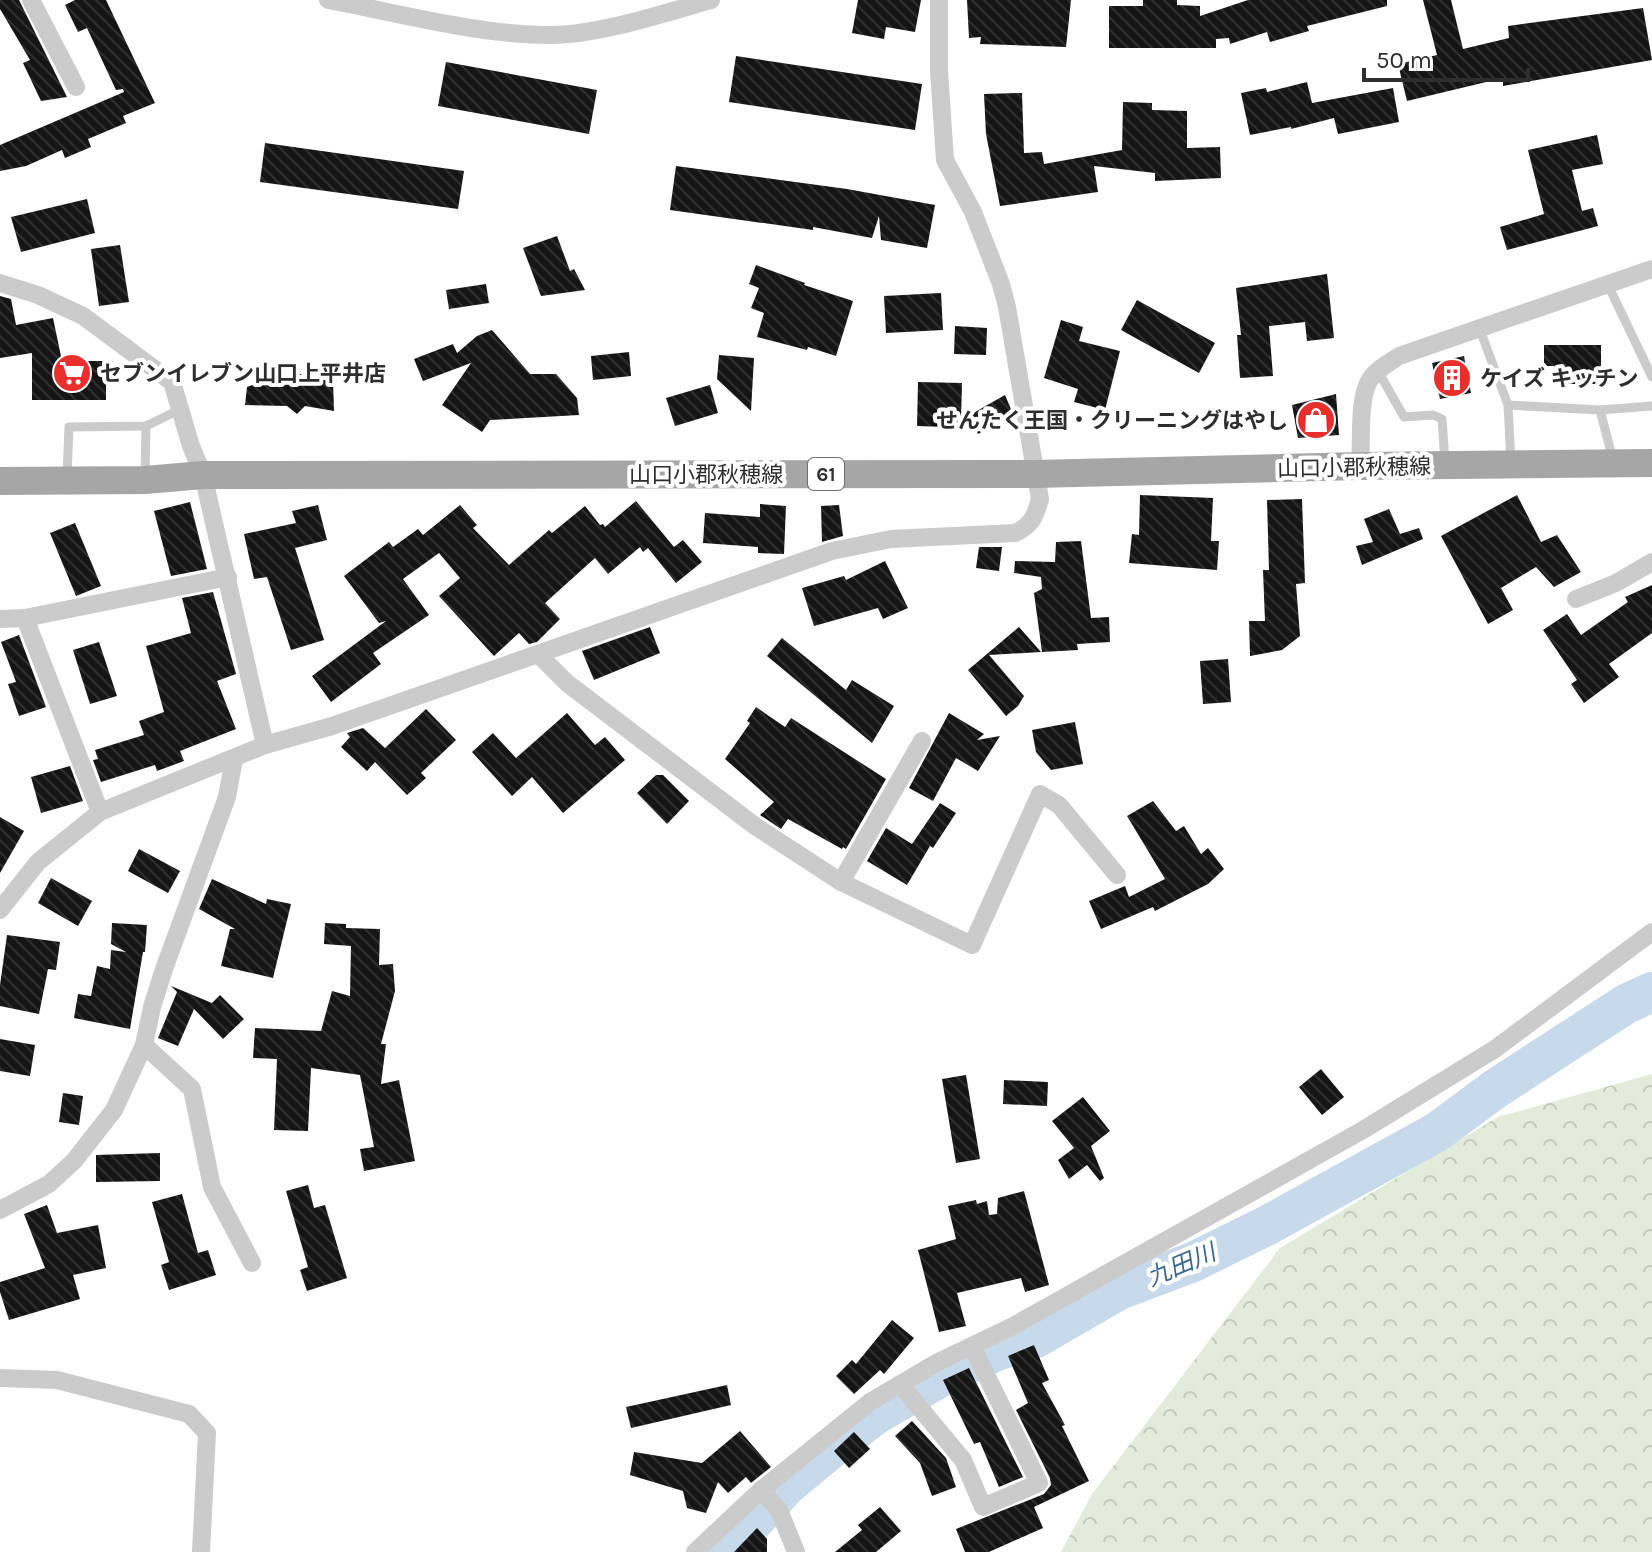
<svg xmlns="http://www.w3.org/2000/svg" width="1652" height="1552" font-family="Karla,'Noto Sans JP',sans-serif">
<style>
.forest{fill:url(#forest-crowns)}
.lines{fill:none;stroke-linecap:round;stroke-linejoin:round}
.river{stroke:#c7daec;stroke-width:40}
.building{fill:url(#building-back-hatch)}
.service{stroke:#cbcbcb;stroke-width:9}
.minor{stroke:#cbcbcb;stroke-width:18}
.primary{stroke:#a6a6a6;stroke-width:28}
.labels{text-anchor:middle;stroke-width:8;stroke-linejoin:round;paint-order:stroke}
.shield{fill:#fff;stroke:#6d6d6d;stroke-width:2}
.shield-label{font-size:20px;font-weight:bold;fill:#2e2e2e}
.poi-label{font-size:22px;font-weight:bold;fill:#2e2e2e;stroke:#fff;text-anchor:start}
.street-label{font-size:22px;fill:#2e2e2e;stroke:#fff}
.water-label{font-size:24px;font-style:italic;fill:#3a6892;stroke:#fff}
</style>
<defs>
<pattern id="forest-crowns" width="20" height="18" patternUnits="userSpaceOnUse" patternTransform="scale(2)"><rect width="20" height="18" fill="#e3ecdb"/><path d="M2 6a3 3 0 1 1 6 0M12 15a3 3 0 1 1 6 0" fill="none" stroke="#c3cbbc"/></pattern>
<pattern id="building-back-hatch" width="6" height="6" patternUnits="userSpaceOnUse" patternTransform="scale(2)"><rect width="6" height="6" fill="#151515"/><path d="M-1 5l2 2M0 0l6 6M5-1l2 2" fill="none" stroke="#2f2f2f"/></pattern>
</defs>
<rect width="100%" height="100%" fill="#fff"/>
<path class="forest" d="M1652 1074V1552H1061L1092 1494 1280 1248 1498 1117Z"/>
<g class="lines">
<path class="river" d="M725 1552 787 1485 833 1447 875 1415 948 1373 997 1351 1036 1338 1119 1290 1193 1262 1268 1225 1437 1132 1495 1089 1626 1004 1652 992"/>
</g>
<g class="building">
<path d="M0 0H19L67 97 41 101 23 63 30 60 0 9Z"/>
<path d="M75 0H106L155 103 123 116 126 123 88 139 91 147 65 158 62 150 26 166 0 171V145L124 92 123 89 116 90 87 28 78 32 65 5Z"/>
<path d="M858 0H921L915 32 886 27 884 39 852 33Z"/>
<path d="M967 0H1071L1066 47 980 44 981 37 969 38Z"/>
<path d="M1143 0H1177V5L1200 6V16L1248 0H1387V6L1307 26 1309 31 1270 42 1267 32 1230 44 1229 38 1216 39V48H1109V6H1143Z"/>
<path d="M1423 0H1451L1463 49 1509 38 1508 26 1643 8 1652 60 1503 86V78L1407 101 1398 64 1437 55Z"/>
<path d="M736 56 922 84 915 130 729 102Z"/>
<path d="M446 62 597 90 589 134 438 106Z"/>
<path d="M1307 82 1312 103 1393 88 1399 122 1338 134 1334 118 1291 129V127L1250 135 1241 93 1266 88 1267 92Z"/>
<path d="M1022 93 1024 153 1042 152 1044 164 1122 150 1123 102 1152 103V110L1187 111V148L1220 147 1221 178 1155 181V173L1094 166 1098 192 1000 206 986 134 984 94Z"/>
<path d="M1597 135 1603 164 1572 170 1582 211 1593 208 1598 226 1507 250 1500 227 1544 214 1528 150Z"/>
<path d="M265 143 464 171 458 209 260 182Z"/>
<path d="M676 166 847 189 935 205 927 248 881 240 879 216 872 238 813 227V230L670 210Z"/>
<path d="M87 199 95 233 21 252 11 217Z"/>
<path d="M557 236 570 271 574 269 585 290 541 296 523 248Z"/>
<path d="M120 245 129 302 99 306 91 249Z"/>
<path d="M756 265 805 283 804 285 853 301 836 356 808 347 807 350 757 337 764 313 751 308 759 288 749 284Z"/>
<path d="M1327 274 1334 338 1307 341 1305 322 1269 326 1273 376 1240 378 1237 335H1241L1236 288Z"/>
<path d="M486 284 489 303 449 309 446 290Z"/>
<path d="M941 293 943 330 886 333 884 296Z"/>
<path d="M0 296 11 299 16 325 53 318 62 361H113V385H106V400H32V353L0 358Z"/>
<path d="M1137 300 1215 343 1199 373 1121 330Z"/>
<path d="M1061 320 1083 327 1079 341 1120 351 1105 410 1074 402 1078 389 1044 378Z"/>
<path d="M955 326 987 328 986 355 954 354Z"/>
<path d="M492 330 530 374H556L577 398 579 415 490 420 482 432 442 405 471 363 423 381 414 359 453 344 457 353 477 336Z"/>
<path d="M1544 345H1601V384H1554V366H1544Z"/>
<path d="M629 352 631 376 593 380 591 356Z"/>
<path d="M719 355 754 358 751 411 717 379Z"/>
<path d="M1464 356 1471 393 1440 399 1432 363Z"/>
<path d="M289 374H301L305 380H333L334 411 305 406 297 414 287 406 245 405 247 387 268 379H286Z"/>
<path d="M918 382 962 383 961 420 1005 395 1013 414 978 434 975 428 917 426Z"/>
<path d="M710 385 718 413 675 426 666 398Z"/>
<path d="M1336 394 1339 435 1298 438 1292 405Z"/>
<path d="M1140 495 1213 498 1211 541H1219L1217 570 1129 563 1132 534 1139 535Z"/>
<path d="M1517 495 1541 542 1557 535 1581 572 1554 587 1536 567 1501 588 1513 610 1488 624 1441 536Z"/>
<path d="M1302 499 1305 583 1296 584 1300 636 1282 650 1250 656 1249 621H1265L1263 570H1269L1267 500Z"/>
<path d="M636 501 674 547 683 540 702 562 676 583 648 548 643 552 640 547 608 574 595 558 545 603 560 619 537 642 529 644 519 633 494 656 439 596 460 578 439 553 403 579 429 615 373 653 381 664 331 702 312 676 386 621 379 623 344 576 389 542 393 547 418 529 423 535 460 505 477 525 473 528 509 565 549 530 552 533 585 506 600 525 603 524 605 527Z"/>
<path d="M190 502 207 569 171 576 154 511Z"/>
<path d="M760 504 786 506 784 554 758 553V547L703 543 705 513 760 517Z"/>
<path d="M318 505 327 540 295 548 324 640 291 650 267 577 254 579 244 534 296 523 292 511Z"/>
<path d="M839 505 843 536 822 542 821 506Z"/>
<path d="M1389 509 1400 534 1419 528 1423 539 1362 565 1356 546 1373 542 1364 519Z"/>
<path d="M75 523 101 586 76 596 50 533Z"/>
<path d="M1081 541 1091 618 1109 617 1110 642 1077 644 1078 650 1042 652 1034 593 1042 589 1041 577 1014 573 1015 561 1055 562 1056 542Z"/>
<path d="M979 547H1002L999 571 976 568Z"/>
<path d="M885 561 908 608 883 619 878 608 814 626 802 588 844 576 846 580Z"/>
<path d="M1652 585V633L1609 664 1619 677 1584 703 1571 684 1577 680 1543 630 1567 614 1581 635 1628 602 1625 597Z"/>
<path d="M213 592 236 674 217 681 236 729 180 751 184 761 157 771 155 765 101 782 93 760 98 759 95 750 144 735 139 721 164 712 146 646 191 633 182 598Z"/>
<path d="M650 627 660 653 594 680 582 651Z"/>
<path d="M1019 627 1041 652 989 655 1024 696 1018 706 1006 716 968 670Z"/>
<path d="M19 635 46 707 19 716 8 684 16 682 1 642Z"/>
<path d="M782 638 846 690 852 680 894 706 872 743 767 656Z"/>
<path d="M99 642 117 696 90 704 73 650Z"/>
<path d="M1228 659 1231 702 1203 704 1200 661Z"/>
<path d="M756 707 785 727 791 718 886 779 846 849 843 847 842 849 788 819 781 829 760 815 774 802 725 759 750 723 747 721Z"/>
<path d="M426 709 456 740 421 773 426 778 407 795 375 762 367 771 341 747 350 737 347 733 363 728 385 748Z"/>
<path d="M567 713 595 745 605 737 625 760 563 813 532 777 512 796 472 752 493 733 516 758Z"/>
<path d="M949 713 984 734 977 740 1000 736 978 771 956 758 933 801 909 788Z"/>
<path d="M1075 722 1083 764 1051 770 1036 752 1032 730Z"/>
<path d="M70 766 83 801 41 813 31 777Z"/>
<path d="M656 775H663L689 801 667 824 637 793Z"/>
<path d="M1153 801 1176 831 1184 826 1201 854 1208 848 1224 869 1208 884 1155 911 1153 907 1101 929 1089 901 1125 886 1129 897 1165 879 1127 816Z"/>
<path d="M940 803 956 813 933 848 930 846 907 885 867 861 886 828 912 844Z"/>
<path d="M0 817 24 831 0 873Z"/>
<path d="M139 849 180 871 168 893 128 871Z"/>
<path d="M51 878 92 901 78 926 38 903Z"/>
<path d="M212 879 266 904 267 899 291 904 273 978 221 966 230 929H235L199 909Z"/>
<path d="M112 923 147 925 145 952H143L130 1029 74 1018 78 994 91 996 97 966 110 969 111 950 126 952 111 944Z"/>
<path d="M325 923 346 924V928L380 929 379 965 393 964 395 991 381 1044H386L381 1084 399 1080 415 1161 364 1171 360 1149 374 1147 360 1075 311 1068 308 1131 274 1130 277 1059 253 1058 255 1028 321 1031 332 991 350 996 351 946 324 944Z"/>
<path d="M7 935 60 942 56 970 48 969 39 1014 0 1006V985Z"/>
<path d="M171 986 212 1003 220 995 244 1019 223 1039 194 1009 178 1046 158 1038 177 992Z"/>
<path d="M0 1039 35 1045 30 1076 0 1071Z"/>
<path d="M1321 1069 1344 1097 1322 1115 1299 1087Z"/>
<path d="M966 1075 980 1159 956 1163 942 1079Z"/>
<path d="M1004 1080 1048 1082 1047 1106 1003 1104Z"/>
<path d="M63 1093 83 1096 79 1125 59 1122Z"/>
<path d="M1083 1097 1110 1131 1091 1146 1104 1178 1100 1181 1087 1165 1069 1179 1058 1160 1074 1148 1052 1121Z"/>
<path d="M160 1153V1181L96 1182V1155Z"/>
<path d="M308 1185 314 1208 325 1205 347 1278 307 1291 300 1270 308 1267 286 1191Z"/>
<path d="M1024 1191 1049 1285 1025 1292 1021 1278 957 1293 966 1326 939 1332 918 1250 956 1239 948 1206 976 1200 977 1204 987 1201 989 1215 997 1214 998 1198Z"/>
<path d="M182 1194 198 1253 208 1250 216 1275 169 1290 161 1265 169 1262 152 1202Z"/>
<path d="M47 1205 57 1233 98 1225 106 1268 73 1275 80 1299 9 1320 0 1292V1282L45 1268 24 1214Z"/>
<path d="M892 1320 914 1338 884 1374 880 1370 854 1394 836 1376 852 1360 856 1364Z"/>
<path d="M1034 1345 1049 1380 1042 1383 1065 1425 1062 1426 1089 1481 1034 1507 1043 1528 989 1552H965L956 1529 1044 1494 1051 1485 1050 1478 1016 1410 1028 1403 1008 1356Z"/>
<path d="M969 1368 1023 1477 999 1487 980 1442 974 1444 943 1380Z"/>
<path d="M727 1385 731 1405 631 1428 626 1407Z"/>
<path d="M912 1421 946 1458 956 1487 932 1496 920 1463 895 1436Z"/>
<path d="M740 1431 771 1467 751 1483 746 1477 728 1493 718 1482 706 1513 687 1508 683 1491 630 1475 634 1452 702 1463Z"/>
<path d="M854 1432 870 1449 849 1468 834 1451Z"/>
<path d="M880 1507 901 1531 876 1552H835L862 1530 858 1525Z"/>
<path d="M757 1528 767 1539V1552H734Z"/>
</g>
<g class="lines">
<g class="service">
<path d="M1608 285 1652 377"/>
<path d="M1480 330 1508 405 1511 462"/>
<path d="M1378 371 1404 417 1433 415 1442 419 1445 462"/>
<path d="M1508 405 1600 410 1613 460"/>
<path d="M1600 410 1652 406"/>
<path d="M67 476 69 427 146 426 181 409"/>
<path d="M145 478 146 426"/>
</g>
<g class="minor">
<path d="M31 0 76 87"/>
<path d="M328 0C399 13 478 35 551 35 599 35 664 13 711 0"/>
<path d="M0 283 38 295 83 316 172 382 191 446 203 475 265 745"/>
<path d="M1360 466C1362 443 1358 401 1369 381 1375 370 1389 363 1399 356L1652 269"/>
<path d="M1576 599 1616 583 1652 562"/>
<path d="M0 619 25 618"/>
<path d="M538 654 567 683 755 826 841 882 972 945 1040 794 1059 805 1117 875"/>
<path d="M100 812 25 618 228 577"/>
<path d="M841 882 922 741"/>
<path d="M0 910 38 862 100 812 265 745 332 726 832 551 891 539 1015 533C1032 525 1035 517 1040 499L1007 307 1001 284 973 212 945 160 939 71V0"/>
<path d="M144 1045 192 1089 212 1187 252 1263"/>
<path d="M0 1210 49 1184 74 1161 114 1110 144 1045 152 1007 164 969 227 797 234 759"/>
<path d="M0 1378 57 1380 189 1414 207 1433 201 1552"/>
<path d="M900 1384 963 1460 983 1507 1039 1483 972 1346"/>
<path d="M761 1490 779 1510 796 1552"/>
<path d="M695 1552 761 1490 870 1402 938 1362 1013 1326 1363 1130 1495 1049 1652 932"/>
</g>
<path class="primary" d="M0 481 145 480 203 475 1035 474 1360 466 1652 463"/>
</g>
<defs>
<symbol id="supermarket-disc" viewBox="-11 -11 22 22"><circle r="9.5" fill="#e92f2c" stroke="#fff"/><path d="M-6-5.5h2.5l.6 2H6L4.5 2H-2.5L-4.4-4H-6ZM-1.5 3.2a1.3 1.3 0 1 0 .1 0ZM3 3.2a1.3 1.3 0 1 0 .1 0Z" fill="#fff"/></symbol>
<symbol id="building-disc" viewBox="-11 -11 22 22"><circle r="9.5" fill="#e92f2c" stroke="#fff"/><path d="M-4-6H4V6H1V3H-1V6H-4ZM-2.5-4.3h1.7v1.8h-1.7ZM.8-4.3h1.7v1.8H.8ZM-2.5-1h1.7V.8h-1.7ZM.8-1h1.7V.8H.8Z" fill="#fff"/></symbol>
<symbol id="shop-disc" viewBox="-11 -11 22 22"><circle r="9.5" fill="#e92f2c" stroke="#fff"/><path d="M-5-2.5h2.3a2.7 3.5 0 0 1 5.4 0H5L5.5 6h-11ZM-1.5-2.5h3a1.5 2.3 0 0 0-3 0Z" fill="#fff"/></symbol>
</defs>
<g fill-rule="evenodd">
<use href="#supermarket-disc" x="50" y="351" width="44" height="44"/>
<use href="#building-disc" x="1430" y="356" width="44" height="44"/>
<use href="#shop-disc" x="1294" y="398" width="44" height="44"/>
</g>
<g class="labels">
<rect class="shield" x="808" y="458" width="36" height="32" rx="6"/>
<g class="shield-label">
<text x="826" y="481">61</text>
</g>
<g class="poi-label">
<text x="100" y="381">セブンイレブン山口上平井店</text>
<text x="1480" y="386">ケイズ キッチン</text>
<text x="1288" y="428" text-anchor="end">せんたく王国・クリーニングはやし</text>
</g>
<g class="street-label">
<text transform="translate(1354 467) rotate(-1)" y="8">山口小郡秋穂線</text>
<text x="706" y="482">山口小郡秋穂線</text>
</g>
<g class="water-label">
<text transform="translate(1181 1265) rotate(-23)" y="8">九田川</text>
</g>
</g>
<path d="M1364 68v12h164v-12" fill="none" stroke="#2e2e2e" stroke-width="4"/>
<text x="1376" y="68" font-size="24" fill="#2e2e2e" stroke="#ffffff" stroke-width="6" paint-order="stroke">50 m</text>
</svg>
